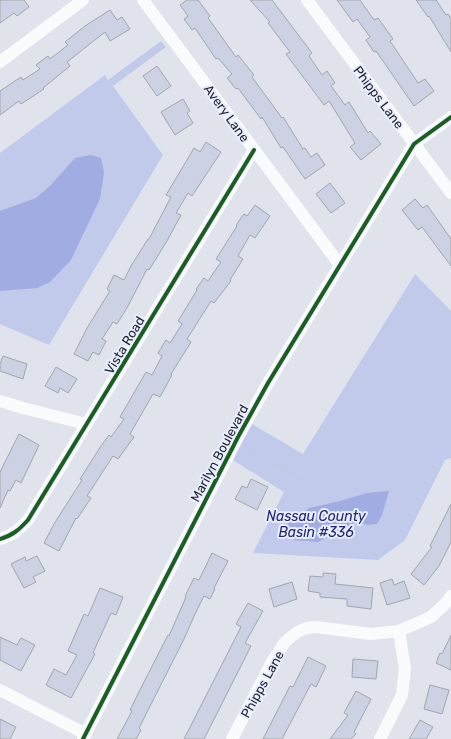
<svg xmlns="http://www.w3.org/2000/svg" width="451" height="739" font-family="Rubik,sans-serif">
<style>
.green{fill:#c2caeb}
.water{fill:#a1ace2}
.building{fill:#cdd1e4;stroke:#a3a5ac}
.lines{fill:none;stroke-linecap:round;stroke-linejoin:round}
.path{stroke:#c4c5c8;stroke-width:2;stroke-dasharray:1 3;stroke-linecap:butt}
.minor{stroke:#fafbfc;stroke-width:12}
.cycleway-casing{stroke:#e8edff;stroke-width:6}
.cycleway{stroke:#1b5e20;stroke-width:4}
.labels{text-anchor:middle;stroke-width:4;stroke-linejoin:round;paint-order:stroke}
.street-label{font-size:13px;fill:#23252b;stroke:#e8edff}
.water-label{font-size:14px;font-style:italic;fill:#232378;stroke:#e8edff}
</style>
<rect width="100%" height="100%" fill="#e0e3ec"/>
<g class="green">
<path d="M161 41 166 47 113 86 163 155 49 345 0 324V153L105 75 108 80Z"/>
<path d="M415 274 451 311V458L445 460 405 540 378 560 253 553 284 492 228 457 247 421 303 454Z"/>
</g>
<g class="water">
<path d="M91 155 101 158 104 172 100 199 71 260 50 282 37 288 0 291V211L36 198 50 186 75 158Z"/>
<path d="M389 491 382 515 377 524 368 525 356 522 318 542 294 540 284 526 309 508 340 501 367 493Z"/>
</g>
<g class="building">
<path d="M0 0H24L29 7 17 16 14 13 0 23Z"/>
<path d="M187 0H198L210 16 208 18 236 57 238 55 254 75 252 77 282 118 283 117 303 149 305 148 311 157 317 153 325 165 305 179 283 147 281 148 262 117 261 119 238 88 236 89 227 78 232 74 218 58 216 59 195 28 192 30 184 19 188 16 180 5Z"/>
<path d="M250 0H272L312 53 309 56 322 75 327 71 335 83 331 86 345 105 349 102 368 133 370 131 381 144 361 160 350 147 355 143 329 101 324 105 286 54 290 52 268 23 270 22Z"/>
<path d="M337 0H360L374 20 378 18 393 39 390 41 418 83 425 79 434 91 414 106 376 51 374 52 366 40 370 37 357 19 353 22Z"/>
<path d="M416 0H436L446 15 448 14 451 19V52L429 16 428 17Z"/>
<path d="M110 10 117 20 122 17 130 29 110 41 105 32 67 62 70 66 43 88 44 89 21 104 19 101 0 115V91L21 77 23 80 40 69 36 65 48 56 50 59 68 45 65 42 85 26Z"/>
<path d="M157 66 171 86 157 96 143 76Z"/>
<path d="M183 99 190 111 187 113 193 123 175 135 161 112Z"/>
<path d="M206 142 221 152 192 196 188 193 176 213 181 215 167 241 149 270 147 269 128 306 117 324 113 322 102 339 106 341 99 355 93 352 88 361 74 354 87 328 110 291 107 289 114 275 124 280 131 266 148 239H149L171 197 166 195 187 160 194 148 200 152Z"/>
<path d="M330 183 345 203 331 213 316 194Z"/>
<path d="M415 199 423 208 427 205 451 239V266L422 227 418 230 402 210Z"/>
<path d="M255 205 270 216 255 238 250 235 238 256 243 259 230 280 231 281 214 303 211 301 187 339 191 342 171 374 172 375 160 397 153 394 130 434 134 437 118 459 113 456 87 496 91 498 77 519 76 518 59 551 44 543 54 524 82 480 80 479 101 446 109 435 111 437 124 419 120 417 146 372 152 375 162 356 158 353 166 340 170 343 182 324 178 321 197 290 196 289 204 278 208 281 221 262 216 259 237 226 236 225 244 214 247 216Z"/>
<path d="M3 356 27 364 23 379 0 371V364Z"/>
<path d="M56 367 77 379 68 393 60 388 58 393 45 386Z"/>
<path d="M19 434 39 445 21 483 16 480 10 491 8 490 0 508V472Z"/>
<path d="M251 479 268 487 257 510 235 499 242 486 247 488Z"/>
<path d="M451 504V542L439 566 424 585 411 574 432 547 430 546Z"/>
<path d="M212 553 228 561 214 588 215 589 210 599 204 596 195 614 184 639 139 728 141 730 136 739H117L132 711 130 710 144 682 168 635 169 636 186 597 185 596 194 578 199 580Z"/>
<path d="M37 556 45 571 33 577 36 582 24 588 11 564 25 557 26 561Z"/>
<path d="M323 573 336 574 335 584 373 588 371 609 347 606V599L320 597V593L308 591 310 576 323 577Z"/>
<path d="M392 579 394 585 404 581 410 598 387 605 380 583Z"/>
<path d="M292 582 297 599 274 607 269 589Z"/>
<path d="M100 588 123 597 116 615 111 613 93 653 95 654 71 698 46 685 54 669 66 675 77 655 68 651 84 614 88 616Z"/>
<path d="M248 603 263 611 245 643 251 646 204 739H184L241 627 236 624Z"/>
<path d="M451 635V670L436 663 440 653 442 654Z"/>
<path d="M0 637 17 645 21 638 35 645 21 671 0 660Z"/>
<path d="M308 657 326 666 316 687 311 684 282 739H263L290 686 293 687Z"/>
<path d="M353 659 378 661 376 679 352 677Z"/>
<path d="M430 685 449 690 442 714 424 709Z"/>
<path d="M356 691 371 699 354 732 356 734 351 739H330L348 715 344 713Z"/>
<path d="M0 719 16 727 10 739H0Z"/>
<path d="M420 720 433 727 426 739H409Z"/>
</g>
<g class="lines">
<path class="path" d="M245 447 302 480"/>
<g class="minor">
<path d="M143 0 340 265"/>
<path d="M307 0 451 193"/>
<path d="M0 62 83 0"/>
<path d="M0 401 23 408 86 424"/>
<path d="M0 539C13 535 19 530 28 520L254 150"/>
<path d="M0 690 86 734"/>
<path d="M83 739 238 437 268 383 414 144 451 117"/>
<path d="M232 739 273 660 285 642 297 632 307 628 316 627 371 634 399 631 431 617 445 604 451 596"/>
<path d="M380 739 402 695 405 669 399 631"/>
</g>
<defs>
<g id="cycleway">
<path d="M0 539C13 535 19 530 28 520L254 150"/>
<path d="M83 739 238 437 268 383 414 144 451 117"/>
</g>
</defs>
<use href="#cycleway" class="cycleway-casing"/>
<use href="#cycleway" class="cycleway"/>
</g>
<g class="labels">
<g class="street-label">
<text transform="translate(379 97) rotate(53)" y="5">Phipps Lane</text>
<text transform="translate(227 113) rotate(54)" y="5">Avery Lane</text>
<text transform="translate(124 345) rotate(-59)" y="5">Vista Road</text>
<text transform="translate(219 453) rotate(-62)" y="5">Marilyn Boulevard</text>
<text transform="translate(262 684) rotate(-61)" y="5">Phipps Lane</text>
</g>
<g class="water-label">
<text x="316" y="521">Nassau County<tspan x="316" dy="16">Basin #336</tspan></text>
</g>
</g>
</svg>
